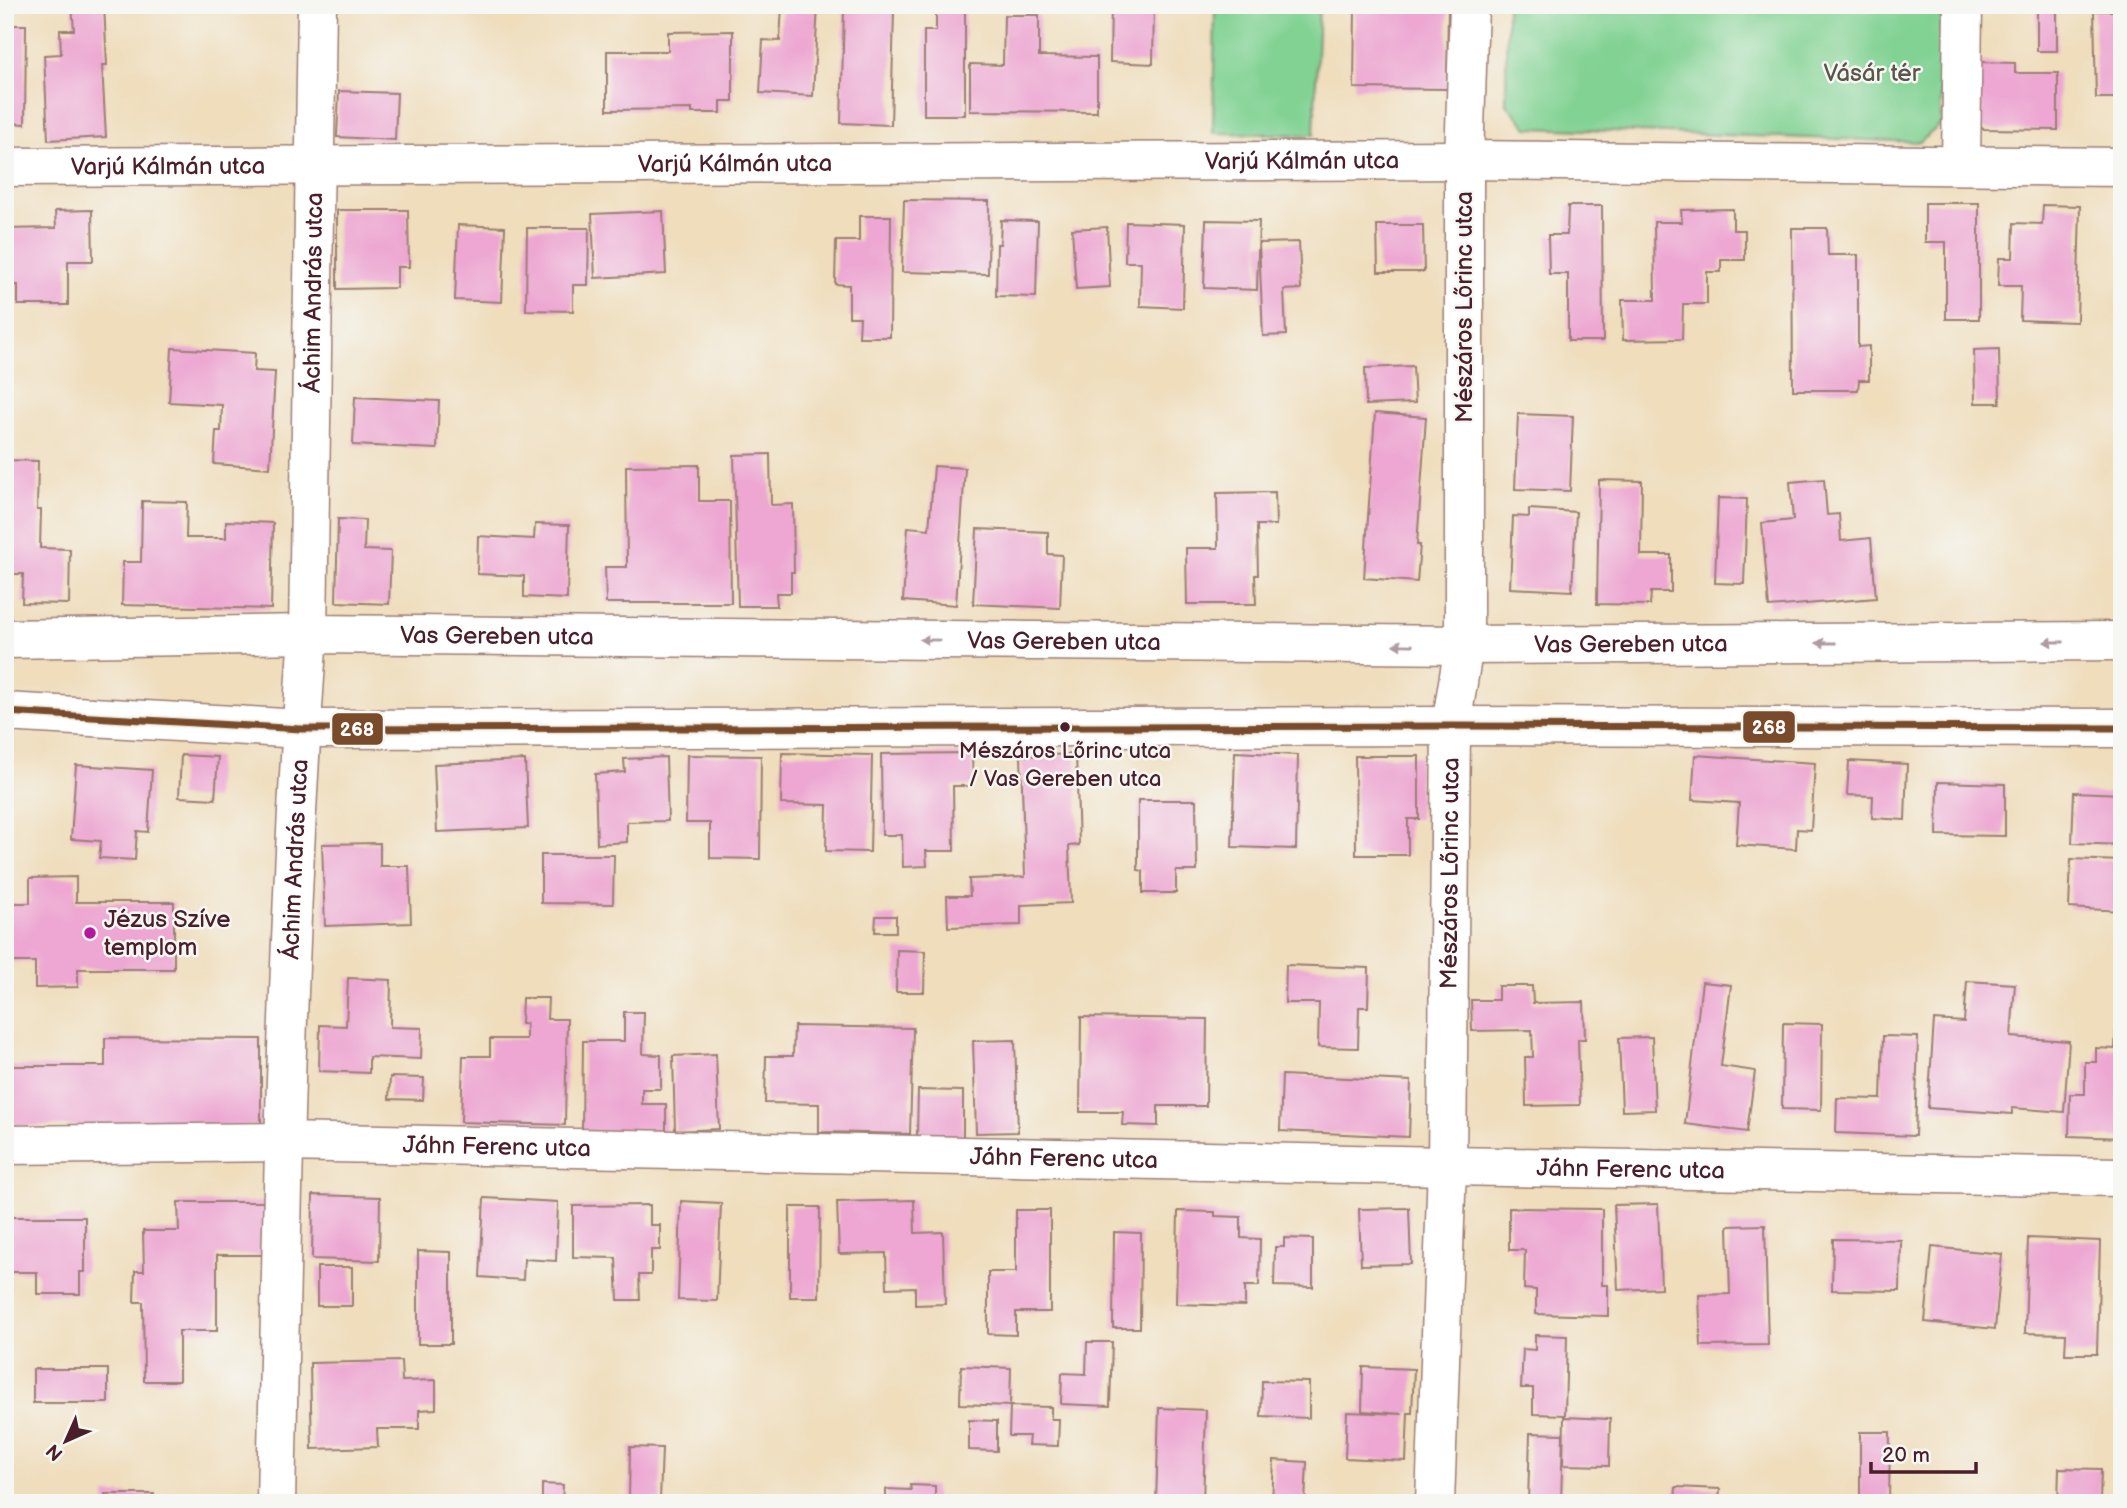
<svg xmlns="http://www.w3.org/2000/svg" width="2127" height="1508" font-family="'Balsamiq Sans',sans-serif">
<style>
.green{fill:#81d293;stroke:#66785f;stroke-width:2}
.building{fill:#eda7d2}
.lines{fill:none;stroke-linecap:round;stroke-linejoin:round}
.minor-casing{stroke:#9c7e74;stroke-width:41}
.minor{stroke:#fff;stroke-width:38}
.bus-1-casing{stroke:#f6f6f2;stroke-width:12}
.bus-1{stroke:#7a4b2a;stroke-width:7}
.oneway{fill:#ae9aa0}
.bus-dot{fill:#4a1f2b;stroke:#f6f6f2;stroke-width:2.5}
.poi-dot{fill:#b5179e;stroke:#f6f6f2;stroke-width:2.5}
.labels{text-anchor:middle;stroke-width:5;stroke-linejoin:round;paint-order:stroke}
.bus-label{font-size:22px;fill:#4a1f2b;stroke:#f6f6f2}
.park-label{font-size:24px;fill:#5a554a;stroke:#f6f6f2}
.street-label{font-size:24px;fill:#4a1f2b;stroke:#f6f6f2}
.poi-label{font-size:24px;fill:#4a1f2b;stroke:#f6f6f2;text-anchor:start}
.line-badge{stroke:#f6f6f2;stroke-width:2.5}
.badge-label{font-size:19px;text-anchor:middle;font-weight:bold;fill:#fff}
</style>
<rect width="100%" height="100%" fill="#f6f6f2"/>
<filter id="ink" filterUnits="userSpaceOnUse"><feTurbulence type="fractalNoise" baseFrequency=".0143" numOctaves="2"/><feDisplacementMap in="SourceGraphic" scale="14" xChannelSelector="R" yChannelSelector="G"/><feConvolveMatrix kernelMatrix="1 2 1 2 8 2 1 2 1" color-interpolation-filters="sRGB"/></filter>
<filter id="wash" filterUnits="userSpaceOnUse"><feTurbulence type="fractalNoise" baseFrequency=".00686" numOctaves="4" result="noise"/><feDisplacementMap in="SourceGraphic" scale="28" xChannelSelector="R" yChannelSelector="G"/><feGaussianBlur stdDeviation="1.57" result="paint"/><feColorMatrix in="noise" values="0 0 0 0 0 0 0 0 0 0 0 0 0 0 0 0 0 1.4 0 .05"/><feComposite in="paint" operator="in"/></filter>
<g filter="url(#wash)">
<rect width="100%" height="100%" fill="#efddbc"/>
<g class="green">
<path d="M1215 5H1319L1314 135 1213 133Z"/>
<path d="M1507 5H1941V124L1920 142 1528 128 1506 103Z"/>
</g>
<g id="blocks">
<g class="building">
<path d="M72 5H104L107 65H102L106 137 48 140 44 55 61 54 60 30H74Z"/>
<path d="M782 5H818L813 96 760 93 763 40 780 41Z"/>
<path d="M936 5H965V115H924V31H936Z"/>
<path d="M1111 5H1154L1153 64 1110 62Z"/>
<path d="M1355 5H1448L1447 89 1354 88Z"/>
<rect x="2037" y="5" width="20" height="46"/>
<path d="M844 9 894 11 891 125 841 123Z"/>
<path d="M2094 11H2122V98H2096Z"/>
<path d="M1004 15H1039V56L1097 57V112L970 111V64L1003 65Z"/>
<path d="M5 25H26L25 124 5 123Z"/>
<path d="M733 31V101H721V113H692V109L607 110V51H668V32Z"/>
<path d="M1978 62 2015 63V73H2058V130L1984 129 1978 123Z"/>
<path d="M339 91 397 93 395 140 337 137Z"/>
<path d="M904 200 989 201 988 274 902 272Z"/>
<path d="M1925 203H1979V319H1946V242H1925Z"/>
<path d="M2043 205 2080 206 2077 322 2020 320 2021 286H1998L1999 258H2013L2014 223 2042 224Z"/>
<path d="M1568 206H1602L1603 341H1568V274H1549L1548 235H1567Z"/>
<path d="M1733 209V230H1745V260H1721V272H1707V304H1683L1682 339 1623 340 1622 300H1655L1654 222H1682L1681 210Z"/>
<path d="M92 210 93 261H68V305H18V285H5V229L56 228 55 211Z"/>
<path d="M337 210H408L409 267H397V288L337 289Z"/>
<path d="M663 211 666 274 595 278 592 214Z"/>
<path d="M859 216H891L890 337H859L860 317H849V285L835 284 836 241H859Z"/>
<path d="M1001 220 1038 221 1036 297 996 296 997 244H1000Z"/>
<path d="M1206 220 1259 221 1257 290 1204 288Z"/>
<path d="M1126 222 1185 224 1183 308 1140 306 1141 262H1125Z"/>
<path d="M458 225 505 227 502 302 455 300Z"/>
<path d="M1377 225H1423L1424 272H1378Z"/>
<path d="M1107 227 1110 287 1076 289 1072 229Z"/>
<path d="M527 228H589L588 285H573V311L526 310Z"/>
<path d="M1792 228H1827L1828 255H1858V347L1869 346V380H1859L1858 390H1793Z"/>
<path d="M1299 242 1301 289 1284 290 1286 335 1263 336 1259 243Z"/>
<path d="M172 348 255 353 254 371 275 372 270 468 214 464 216 431H221L222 405 169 402Z"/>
<path d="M1999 349 2000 403H1975L1974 350Z"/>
<path d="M1413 366 1415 403 1366 405 1365 368Z"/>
<path d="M355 397 439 401 437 449 353 445Z"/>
<path d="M1375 413 1426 417 1417 545H1420L1417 582 1364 578Z"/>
<path d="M1518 414 1573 416 1570 491 1515 489Z"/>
<path d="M770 454 771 505 793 504 794 572H791V593H776L777 606H738L734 455Z"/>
<path d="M5 460 38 461 37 510H41L40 548 70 549 69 604 22 603 23 574H5Z"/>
<path d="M699 465V501H730L731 603H606L605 567H627L626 466Z"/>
<path d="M934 466 965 468 956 605 903 601 908 527 929 529Z"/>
<path d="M1824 479 1827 515 1839 514 1841 541 1871 538 1876 598 1769 607 1762 523 1793 520 1790 482Z"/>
<path d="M1599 480 1642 481 1641 555H1671V592H1651L1650 605 1597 604Z"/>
<path d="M1275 492 1276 525H1257L1258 575H1255L1256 604H1187L1186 548H1218L1217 493Z"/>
<path d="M1718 498 1747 499 1744 584 1715 583Z"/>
<path d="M142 501 187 502 186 538H226V521L273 523 271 609 122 605 123 562H141Z"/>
<path d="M1529 509 1576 512 1572 591 1510 588 1513 516 1529 517Z"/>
<path d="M338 519 365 520 364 550 391 551 389 604 336 602Z"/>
<path d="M2119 520H2122V603H2117Z"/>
<path d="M535 524 569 525 567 599 524 597V576L477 574 478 536 534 539Z"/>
<path d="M977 529 1048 532V554L1062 555 1060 608 973 604Z"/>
<path d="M1235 752 1298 755 1296 849 1232 847Z"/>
<path d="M782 753 872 755 870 852 826 851 827 805 781 804Z"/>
<path d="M972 753 973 786H953L954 851H926L927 866 903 867 902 835H882L881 754Z"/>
<path d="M1076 754 1079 845 1069 846 1071 903 1021 905V925L948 927 947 896H970L969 879 1025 877 1021 756Z"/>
<path d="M181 755 218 757 215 799 179 797Z"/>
<path d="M687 755 761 756 760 859 710 858V823H686Z"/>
<path d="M1695 755 1815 763 1811 830 1797 829 1796 849 1736 845 1739 803 1692 800Z"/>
<path d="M1355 756H1419V819H1408V855H1356Z"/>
<path d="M666 757 668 821 627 822V842L597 844 595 774 625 772 624 759Z"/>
<path d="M525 760 528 828 437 832 434 764Z"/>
<path d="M1849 761 1907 764 1905 820 1872 818 1873 796 1847 795Z"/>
<path d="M76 765 152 770 148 832 137 831 135 860 99 858 101 841 71 839Z"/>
<path d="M1938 782 2005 784V836L1937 835Z"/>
<path d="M2074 792 2122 794V845L2072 843Z"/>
<path d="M1138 800H1196L1197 871H1176V893H1143V871L1138 870Z"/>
<path d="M380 843V866H409L411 923 325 926 322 844Z"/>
<path d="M541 855H614L613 904 541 903Z"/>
<path d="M2071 859 2122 861V911L2069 908Z"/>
<path d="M76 877V902H174V969H78V987L35 988V962H5V903H30V878Z"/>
<path d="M876 916H896V932H875Z"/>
<path d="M897 950 925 951 924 992H896Z"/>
<path d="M1286 965 1369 968 1368 1007H1359L1358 1048 1318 1047 1319 1003H1285Z"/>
<path d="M348 978 391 980 390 1027 422 1028 421 1059 369 1057V1073L319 1071 320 1025 346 1026Z"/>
<path d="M1967 981 2015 984 2011 1037 2069 1041 2064 1112 2012 1108V1114L1928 1108 1934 1020 1964 1022Z"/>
<path d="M1702 982 1731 985 1721 1066 1755 1071 1747 1132 1685 1124Z"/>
<path d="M1498 986H1532L1533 1003 1584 1002 1585 1039H1578L1580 1105 1526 1106 1525 1057H1533L1532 1030 1472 1031 1471 1000H1498Z"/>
<path d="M522 998H548L547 1019H567L565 1125 461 1122 463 1056H490V1039H526V1024H521Z"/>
<path d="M624 1012H644L643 1054 661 1055V1089H642V1104H666V1135L582 1134 583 1041H624Z"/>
<path d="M1081 1017 1207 1019 1206 1106H1158V1126L1122 1125 1123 1112H1080Z"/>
<path d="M1783 1023 1822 1024 1821 1110 1782 1109Z"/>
<path d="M794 1026 913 1028 910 1134 819 1132V1104L765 1103 766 1056H793Z"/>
<path d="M2116 1027H2122V1138L2069 1136 2070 1094H2085V1062H2096V1048L2115 1049Z"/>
<path d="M1883 1036 1918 1037 1915 1136 1836 1133 1837 1098 1881 1099Z"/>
<path d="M1652 1037 1655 1110 1622 1111 1619 1038Z"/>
<path d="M105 1038 261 1039V1126H8V1066H105Z"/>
<path d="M1015 1040 1018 1132 976 1133 973 1041Z"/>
<path d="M716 1054 719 1129 675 1131 673 1056Z"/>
<path d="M1282 1075 1411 1081 1409 1137 1280 1131Z"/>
<path d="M390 1077 424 1078 423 1100 389 1099Z"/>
<path d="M918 1090 963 1091V1137L917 1136Z"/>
<path d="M313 1195 380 1197 379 1261 312 1259Z"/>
<path d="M484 1198 558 1202 556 1261 524 1259 523 1280 480 1277Z"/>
<path d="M914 1200 915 1233 943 1232 945 1304 915 1305V1287L887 1288 886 1253 839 1254 837 1202Z"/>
<path d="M681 1201 721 1203 717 1301 678 1300Z"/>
<path d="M178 1202H264L263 1255H217V1331H179V1381H144L143 1302H134L135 1271H144L143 1231H179Z"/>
<path d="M1658 1204 1661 1288 1618 1290 1614 1205Z"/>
<path d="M650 1205V1225H660V1250H651V1275H639L640 1300H618L616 1258 573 1257V1206Z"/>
<path d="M790 1207H820L819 1297H790Z"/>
<path d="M1409 1208 1411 1264 1361 1265 1359 1209Z"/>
<path d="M1509 1208 1602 1209V1285H1608V1316L1536 1314V1290L1524 1289 1525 1250H1509Z"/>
<path d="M1016 1210H1050V1312H1016V1335L988 1334V1272H1016Z"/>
<path d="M1178 1211 1215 1212V1216L1241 1217V1238L1260 1239 1259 1286H1245V1306L1176 1304Z"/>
<path d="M5 1217H85V1272H80V1294H37V1272H10V1292H5Z"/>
<path d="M1765 1225 1768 1345 1701 1346 1699 1295 1730 1294 1728 1226Z"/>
<path d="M1114 1232 1141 1233 1140 1328H1113Z"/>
<path d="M1284 1238 1313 1239V1287L1274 1286 1275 1247H1284Z"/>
<path d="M2028 1238 2100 1241 2097 1354H2065L2066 1334 2025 1333Z"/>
<path d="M1833 1239 1901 1240 1900 1291 1832 1290Z"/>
<path d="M1932 1247 2002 1254 1995 1329 1925 1322Z"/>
<path d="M418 1251 451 1252V1344H418Z"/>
<rect x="317" y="1267" width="35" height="39"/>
<path d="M1535 1335 1567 1336 1565 1415 1533 1414V1388H1521L1523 1349 1535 1350Z"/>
<path d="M1087 1342H1112L1110 1406 1061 1404 1062 1373 1086 1374Z"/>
<path d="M401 1361 402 1381 436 1380V1409L419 1410V1429H377L378 1447 312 1449 310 1363Z"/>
<path d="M961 1366 1011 1368 1010 1406 960 1404Z"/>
<path d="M1363 1367 1414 1369 1412 1413H1408L1406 1461 1345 1458 1347 1412 1403 1414 1362 1411Z"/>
<rect x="33" y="1369" width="75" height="34"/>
<path d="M1262 1381 1309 1382V1418L1261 1416Z"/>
<path d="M1010 1406 1051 1407V1419H1059L1058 1446 1028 1445 1029 1436H1009Z"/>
<path d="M1159 1408 1206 1410 1203 1503H1156Z"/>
<path d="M1564 1417 1610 1419 1609 1466 1563 1465Z"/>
<path d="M969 1420 997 1421V1451L969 1450Z"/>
<path d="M1860 1432H1890L1889 1503H1860Z"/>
<path d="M1530 1433 1563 1434 1561 1503H1528Z"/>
<path d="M630 1447 662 1448 660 1500 629 1499Z"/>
<path d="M1274 1460 1307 1462 1305 1503H1272Z"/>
<path d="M2059 1468 2101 1469 2100 1503H2058Z"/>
<path d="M542 1484 563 1485 562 1503H542Z"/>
<path d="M910 1485 935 1486V1503H886V1489L911 1490Z"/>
<path d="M1676 1487 1720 1489 1719 1503H1675Z"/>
<rect x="105" y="1494" width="49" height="9"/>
<path d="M763 1496 791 1497V1503H763Z"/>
</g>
</g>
</g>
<g filter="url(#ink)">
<use href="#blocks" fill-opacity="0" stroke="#9c7e74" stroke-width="2"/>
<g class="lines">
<defs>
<g id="minor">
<path d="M1961 164 1963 5"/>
<path id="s1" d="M5 167 1464 160 2122 167"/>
<path id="s2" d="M5 639 308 634 1464 645 2122 641"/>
<path d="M5 712 301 729 1451 726 2122 728"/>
<path id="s3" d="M5 1145 283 1142 1447 1166 2122 1177"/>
<path id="s4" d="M276 1503C282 1213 287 923 308 634L317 5"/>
<path id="s5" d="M1435 1503 1447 1166 1451 726 1464 645V160L1469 5"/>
</g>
</defs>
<use href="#minor" class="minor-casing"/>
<use href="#minor" class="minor"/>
<defs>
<path id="bus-1" d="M5 712 301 729 1451 726 2122 728"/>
</defs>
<use href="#bus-1" class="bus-1-casing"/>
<use href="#bus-1" class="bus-1"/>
</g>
<defs><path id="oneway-solid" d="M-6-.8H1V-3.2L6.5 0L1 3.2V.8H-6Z" transform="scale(1.75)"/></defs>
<g class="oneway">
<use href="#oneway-solid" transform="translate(930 640) rotate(-179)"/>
<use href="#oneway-solid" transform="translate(2054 642) rotate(180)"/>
<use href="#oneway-solid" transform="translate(1826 643) rotate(180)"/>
<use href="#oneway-solid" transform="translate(1403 645) rotate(-179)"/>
</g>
</g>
<circle class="bus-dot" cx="1065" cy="727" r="6"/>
<circle class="poi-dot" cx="90" cy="933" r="7"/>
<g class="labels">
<g class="bus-label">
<text x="1065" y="758">Mészáros Lőrinc utca<tspan x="1065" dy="28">/ Vas Gereben utca</tspan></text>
</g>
<g class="park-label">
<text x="1872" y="81">Vásár tér</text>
</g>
<g class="street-label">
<text dy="8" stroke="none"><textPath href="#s1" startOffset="1297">Varjú Kálmán utca</textPath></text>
<text dy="8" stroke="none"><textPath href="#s1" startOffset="730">Varjú Kálmán utca</textPath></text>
<text dy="8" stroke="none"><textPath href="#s1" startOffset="163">Varjú Kálmán utca</textPath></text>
<text dy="8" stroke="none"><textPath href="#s4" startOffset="1211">Áchim András utca</textPath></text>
<text transform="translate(1464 307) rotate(-90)" y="8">Mészáros Lőrinc utca</text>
<text dy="8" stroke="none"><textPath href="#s2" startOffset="492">Vas Gereben utca</textPath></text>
<text dy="8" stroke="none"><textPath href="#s2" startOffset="1059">Vas Gereben utca</textPath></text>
<text dy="8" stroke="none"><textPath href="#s2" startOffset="1626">Vas Gereben utca</textPath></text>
<text dy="8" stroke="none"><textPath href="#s4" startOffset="644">Áchim András utca</textPath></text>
<text dy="8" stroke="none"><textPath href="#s5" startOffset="630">Mészáros Lőrinc utca</textPath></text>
<text dy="8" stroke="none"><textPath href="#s3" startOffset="492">Jáhn Ferenc utca</textPath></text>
<text dy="8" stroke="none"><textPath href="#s3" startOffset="1059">Jáhn Ferenc utca</textPath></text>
<text dy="8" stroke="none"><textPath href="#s3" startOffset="1626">Jáhn Ferenc utca</textPath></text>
</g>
<g class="poi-label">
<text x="104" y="927">Jézus Szíve<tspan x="104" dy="28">templom</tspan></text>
</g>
</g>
<g class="line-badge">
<rect x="1742" y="710" width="54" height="34" rx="7" fill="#7a4b2a"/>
<rect x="331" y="712" width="53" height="34" rx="7" fill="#7a4b2a"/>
</g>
<g class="badge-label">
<text x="1769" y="734">268</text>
<text x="357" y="736">268</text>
</g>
<rect width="2127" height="1508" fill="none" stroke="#f6f6f2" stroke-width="28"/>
<g transform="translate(66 1441) rotate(225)" stroke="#f6f6f2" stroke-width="5" paint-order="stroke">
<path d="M0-5L12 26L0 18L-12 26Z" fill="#4a1f2b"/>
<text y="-10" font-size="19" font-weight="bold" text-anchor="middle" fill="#4a1f2b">N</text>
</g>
<path d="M1871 1462v10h105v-10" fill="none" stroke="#4a1f2b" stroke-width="3.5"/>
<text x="1882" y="1462" font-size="21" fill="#4a1f2b" stroke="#f6f6f2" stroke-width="5" paint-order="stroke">20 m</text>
</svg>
